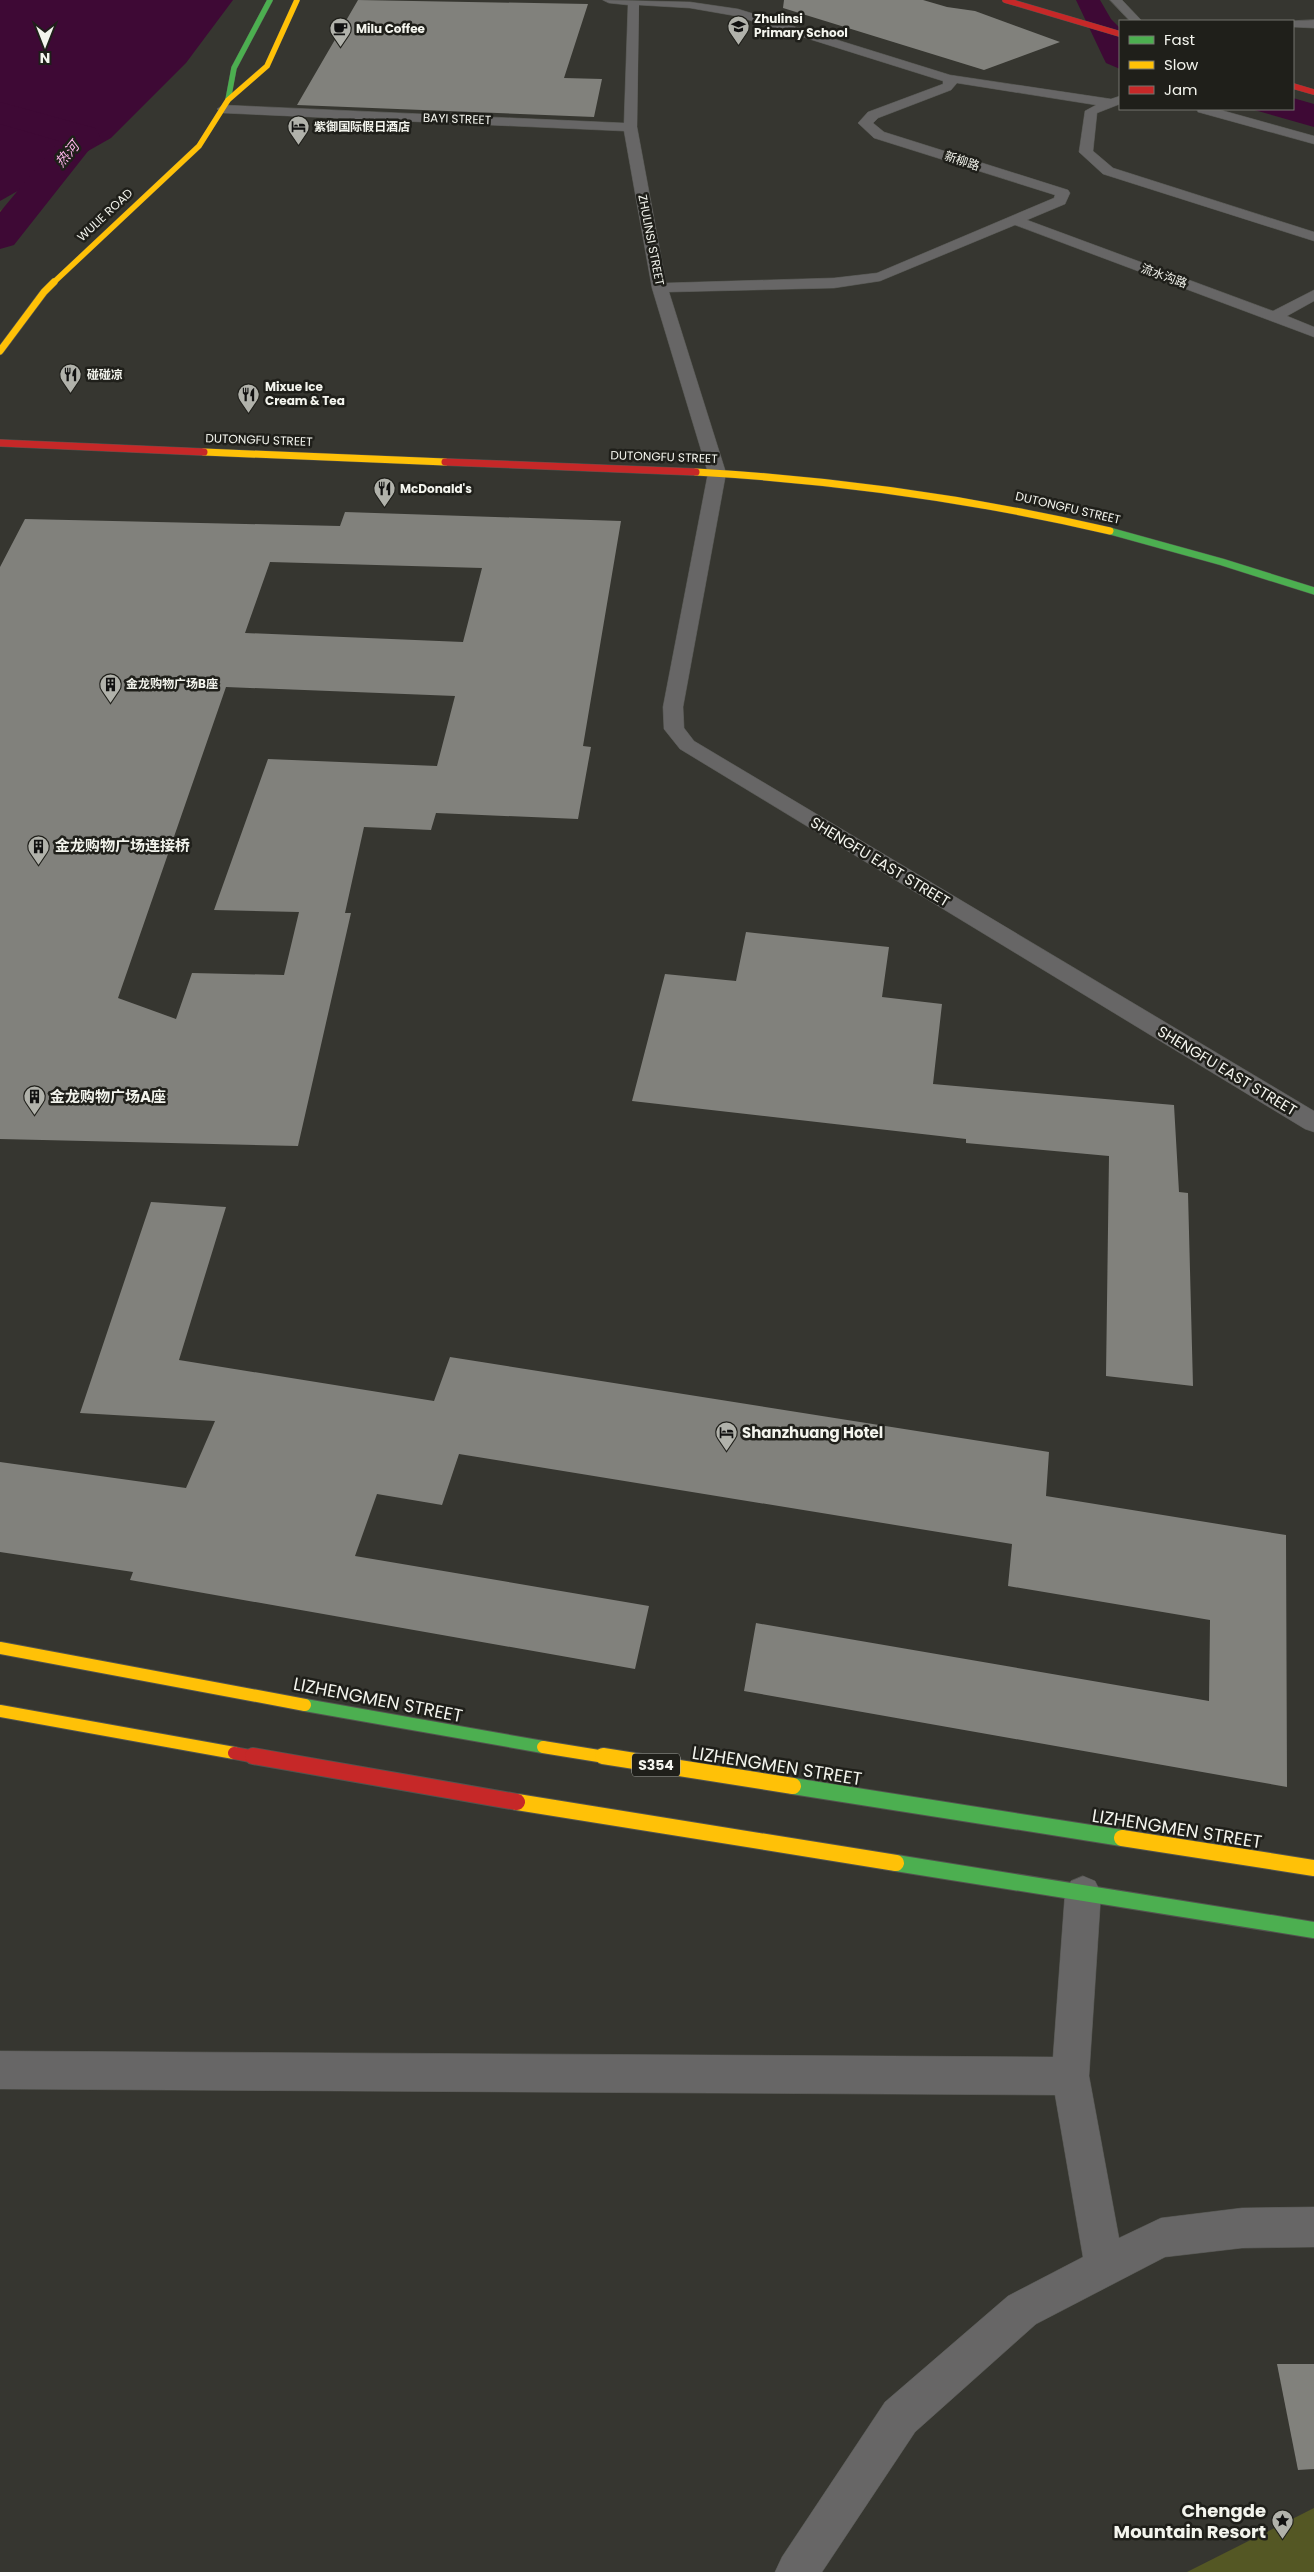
<svg xmlns="http://www.w3.org/2000/svg" width="1314" height="2572" font-family="Poppins,'Noto Sans SC',sans-serif">
<style>
.green{fill:#545724}
.water{fill:#3e0935}
.lines{fill:none;stroke-linecap:round;stroke-linejoin:round}
.river{fill:#3e0935;fill-rule:evenodd}
.building{fill:#81817c;fill-rule:evenodd}
.street-casing{stroke:#53544f;stroke-width:1}
.fast-far3-casing{stroke:#53544f;stroke-width:6}
.fast-far2-casing{stroke:#53544f;stroke-width:8}
.fast-far1-casing{stroke:#53544f;stroke-width:14}
.fast-casing{stroke:#53544f;stroke-width:18}
.slow-far3-casing{stroke:#53544f;stroke-width:6}
.slow-far2-casing{stroke:#53544f;stroke-width:8}
.slow-far1-casing{stroke:#53544f;stroke-width:14}
.slow-casing{stroke:#53544f;stroke-width:18}
.jam-far3-casing{stroke:#53544f;stroke-width:6}
.jam-far2-casing{stroke:#53544f;stroke-width:8}
.jam-far1-casing{stroke:#53544f;stroke-width:14}
.jam-casing{stroke:#53544f;stroke-width:18}
.street{fill:#676666;fill-rule:evenodd}
.fast-far3{stroke:#4caf50;stroke-width:5.5}
.fast-far2{stroke:#4caf50;stroke-width:7}
.fast-far1{stroke:#4caf50;stroke-width:12}
.fast{stroke:#4caf50;stroke-width:16}
.slow-far3{stroke:#ffc107;stroke-width:5.5}
.slow-far2{stroke:#ffc107;stroke-width:7}
.slow-far1{stroke:#ffc107;stroke-width:12}
.slow{stroke:#ffc107;stroke-width:16}
.jam-far3{stroke:#c62828;stroke-width:5.5}
.jam-far2{stroke:#c62828;stroke-width:7}
.jam-far1{stroke:#c62828;stroke-width:12}
.jam{stroke:#c62828;stroke-width:16}
.labels{text-anchor:middle;stroke-width:5;stroke-linejoin:round;paint-order:stroke}
.far-poi-label{font-size:12px;font-weight:bold;fill:#f3f4ed;stroke:#1f1f1a;text-anchor:start}
.far-street-label{font-size:12px;fill:#f3f4ed;stroke:#1f1f1a}
.far-water-label{font-size:14px;font-style:italic;fill:#fdb5ea;stroke:#1f1f1a}
.shield{fill:#1f1f1a;stroke:#b3b4ae;stroke-width:1}
.shield-label{font-size:14px;font-weight:bold;fill:#f3f4ed}
.poi-label{font-size:15px;font-weight:bold;fill:#f3f4ed;stroke:#1f1f1a;text-anchor:start}
.street-label{font-size:15px;fill:#f3f4ed;stroke:#1f1f1a}
.near-street-label{font-size:18px;fill:#f3f4ed;stroke:#1f1f1a}
.near-poi-label{font-size:18px;font-weight:bold;fill:#f3f4ed;stroke:#1f1f1a;text-anchor:end}
</style>
<rect width="100%" height="100%" fill="#363630"/>
<g class="green">
<path d="M46 176 0 224V211Z"/>
<path d="M1314 2508V2572H1187Z"/>
</g>
<g class="water">
<path d="M0 0H233L186 63 111 138 0 201Z"/>
<path d="M1076 0H1100L1111 19 1120 28V69L1106 63 1103 57Z"/>
<path d="M1293 98 1314 104V127L1251 109H1293Z"/>
</g>
<g class="lines">
<path class="river" d="M0 102 95 128 100 136 14 245 0 249V212L59 141 0 124Z"/>
</g>
<g class="building">
<path d="M358 0 588 4 564 78 602 79 594 117 297 105Z"/>
<path d="M784 0H923L947 7 975 11 1060 42 984 70 783 8Z"/>
<path d="M345 512 621 521 583 746 591 747 578 819 436 813 431 830 364 827 345 913H351L298 1146 0 1139V567L25 519 340 526ZM270 562 482 568 463 642 245 633ZM226 687 455 696 437 766 268 759 214 910 299 912 284 975 192 973 176 1019 118 998Z"/>
<path d="M746 932 889 947 882 997 942 1004 933 1084 1174 1105 1179 1192 1188 1193 1193 1386 1106 1376 1109 1156 966 1143V1139L632 1101 665 974 736 981Z"/>
<path d="M151 1202 226 1207 179 1360 434 1401 450 1357 1049 1452 1046 1496 1286 1535 1287 1787 744 1691 756 1623 1209 1701 1210 1620 1008 1586 1012 1544 459 1454 442 1505 377 1494 355 1556 649 1606 635 1669 130 1580 133 1572 0 1552V1462L186 1488 215 1421 80 1413Z"/>
<path d="M1277 2364H1314V2469L1298 2470Z"/>
</g>
<g class="lines">
<defs>
<g id="street">
<path d="M603 0 690 2 738 9 950 75 1111 99 1120 96V104L1097 113 1093 151 1113 168 1314 232V241L1103 174 1079 152 1085 111 1096 105 957 83 951 90 878 118 873 123 884 132 1068 190 1070 193 1065 204 1027 220 1273 311 1314 290V301L1287 316 1314 327V337L1015 225 880 281 834 288 669 292 726 473 683 707 684 728 694 741 1314 1111V1132L1305 1129 680 749 664 729 663 707 708 473 652 288 624 131 223 113 217 109 223 105 624 123 628 5 609 3ZM639 5 690 8 736 16 943 81V84L868 112 858 123 874 138 1055 195 1054 198 877 273 834 278 666 283 637 127Z"/>
<path d="M1110 0H1122L1142 21H1130Z"/>
<path d="M1314 20V28L1293 27V21H1290Z"/>
<path d="M1197 109H1217L1314 136V144L1198 112Z"/>
<path d="M1083 1876 1095 1881 1101 1893 1089 2076 1119 2238 1161 2218 1242 2208 1314 2207V2247L1242 2248 1165 2257 1036 2324 915 2432 822 2572H775L782 2557 885 2402 1008 2296 1083 2257 1055 2095 0 2089V2051L1053 2057 1065 1893 1071 1881Z"/>
</g>
<path id="fast-far3" d="M228 100 234 68 270 0"/>
<path id="fast-far2" d="M1110 531 1222 562 1314 591"/>
<path id="fast-far1" d="M305 1705 543 1747"/>
<g id="fast">
<path d="M793 1786 1122 1838"/>
<path d="M896 1863 1314 1930"/>
</g>
<path id="slow-far3" d="M53 283 199 146 228 100 267 66 297 0"/>
<g id="slow-far2">
<path d="M0 351 44 292 54 282"/>
<path d="M204 452 445 462"/>
<path d="M696 472C836 480 973 499 1110 531"/>
</g>
<g id="slow-far1">
<path d="M0 1648 305 1705"/>
<path d="M0 1711 234 1753"/>
<path d="M543 1747 611 1758"/>
</g>
<g id="slow">
<path d="M603 1756 793 1786"/>
<path d="M517 1802 896 1863"/>
<path d="M1122 1838 1314 1868"/>
</g>
<g id="jam-far3">
<path d="M1005 0 1120 34"/>
<path d="M1293 86 1314 92"/>
</g>
<g id="jam-far2">
<path d="M0 443 204 452"/>
<path d="M445 462 696 472"/>
</g>
<path id="jam-far1" d="M234 1753 260 1758"/>
<path id="jam" d="M253 1756 517 1802"/>
</defs>
<use href="#street" class="street-casing"/>
<use href="#fast-far3" class="fast-far3-casing"/>
<use href="#fast-far2" class="fast-far2-casing"/>
<use href="#fast-far1" class="fast-far1-casing"/>
<use href="#fast" class="fast-casing"/>
<use href="#slow-far3" class="slow-far3-casing"/>
<use href="#slow-far2" class="slow-far2-casing"/>
<use href="#slow-far1" class="slow-far1-casing"/>
<use href="#slow" class="slow-casing"/>
<use href="#jam-far3" class="jam-far3-casing"/>
<use href="#jam-far2" class="jam-far2-casing"/>
<use href="#jam-far1" class="jam-far1-casing"/>
<use href="#jam" class="jam-casing"/>
<use href="#street" class="street"/>
<use href="#fast-far3" class="fast-far3"/>
<use href="#fast-far2" class="fast-far2"/>
<use href="#fast-far1" class="fast-far1"/>
<use href="#fast" class="fast"/>
<use href="#slow-far3" class="slow-far3"/>
<use href="#slow-far2" class="slow-far2"/>
<use href="#slow-far1" class="slow-far1"/>
<use href="#slow" class="slow"/>
<use href="#jam-far3" class="jam-far3"/>
<use href="#jam-far2" class="jam-far2"/>
<use href="#jam-far1" class="jam-far1"/>
<use href="#jam" class="jam"/>
</g>
<defs>
<symbol id="school-pin" viewBox="-11 -11 22 30"><path d="M0 17L-7.5 6A9.5 9.5 0 1 1 7.5 6Z" fill="#b1b2ab" stroke="#1f1f1a"/><path d="M0-5L7-2L0 1L-7-2ZM-4 1L0 2.5L4 1V4Q0 6-4 4Z" fill="#111"/></symbol>
<symbol id="cafe-pin" viewBox="-11 -11 22 30"><path d="M0 17L-7.5 6A9.5 9.5 0 1 1 7.5 6Z" fill="#b1b2ab" stroke="#1f1f1a"/><path d="M-5.5-4.5H6V0H3Q3 3.5 0 3.5H-2.5Q-5.5 3.5-5.5 0ZM3-3.2v2h1.7v-2ZM-6 4.5H4V6H-6Z" fill="#111"/></symbol>
<symbol id="hotel-pin" viewBox="-11 -11 22 30"><path d="M0 17L-7.5 6A9.5 9.5 0 1 1 7.5 6Z" fill="#b1b2ab" stroke="#1f1f1a"/><path d="M-6-4.5h1.5V1H6V5H4.5V3h-9V5H-6ZM-4 0a1.8 1.8 0 1 1 3.6 0ZM.5 0V-2.5h3Q6-2.5 6 0Z" fill="#111"/></symbol>
<symbol id="restaurant-pin" viewBox="-11 -11 22 30"><path d="M0 17L-7.5 6A9.5 9.5 0 1 1 7.5 6Z" fill="#b1b2ab" stroke="#1f1f1a"/><path d="M-5-6h1v4h1v-4h1v4h1v-4h1v5L-1.5 .5V6h-2V.5L-5-1ZM5-6V6H3V1.5H1.5Q1.5-4 5-6Z" fill="#111"/></symbol>
<symbol id="building-pin" viewBox="-11 -11 22 30"><path d="M0 17L-7.5 6A9.5 9.5 0 1 1 7.5 6Z" fill="#b1b2ab" stroke="#1f1f1a"/><path d="M-4-6H4V6H1V3H-1V6H-4ZM-2.5-4.3h1.7v1.8h-1.7ZM.8-4.3h1.7v1.8H.8ZM-2.5-1h1.7V.8h-1.7ZM.8-1h1.7V.8H.8Z" fill="#111"/></symbol>
<symbol id="sight-pin" viewBox="-11 -11 22 30"><path d="M0 17L-7.5 6A9.5 9.5 0 1 1 7.5 6Z" fill="#b1b2ab" stroke="#1f1f1a"/><path d="M0-6L1.8-2.2L6-1.7L2.9 1.2L3.7 5.4L0 3.3L-3.7 5.4L-2.9 1.2L-6-1.7L-1.8-2.2Z" fill="#111"/></symbol>
</defs>
<g fill-rule="evenodd">
<use href="#school-pin" x="726" y="14" width="25" height="34"/>
<use href="#cafe-pin" x="328" y="16" width="25" height="34"/>
<use href="#hotel-pin" x="286" y="114" width="25" height="34"/>
<use href="#restaurant-pin" x="58" y="362" width="25" height="34"/>
<use href="#restaurant-pin" x="236" y="382" width="25" height="34"/>
<use href="#restaurant-pin" x="372" y="476" width="25" height="34"/>
<use href="#building-pin" x="98" y="672" width="25" height="34"/>
<use href="#building-pin" x="26" y="834" width="25" height="34"/>
<use href="#building-pin" x="22" y="1084" width="25" height="34"/>
<use href="#hotel-pin" x="714" y="1420" width="25" height="34"/>
<use href="#sight-pin" x="1270" y="2508" width="25" height="34"/>
</g>
<g class="labels">
<g class="far-poi-label">
<text x="754" y="23">Zhulinsi<tspan x="754" dy="14">Primary School</tspan></text>
<text x="356" y="33">Milu Coffee</text>
<text x="314" y="131">紫御国际假日酒店</text>
<text x="87" y="379">碰碰凉</text>
<text x="265" y="391">Mixue Ice<tspan x="265" dy="14">Cream &amp; Tea</tspan></text>
<text x="400" y="493">McDonald's</text>
<text x="126" y="688">金龙购物广场B座</text>
</g>
<g class="far-street-label">
<text transform="translate(457 119) rotate(2)" y="4">BAYI STREET</text>
<text transform="translate(962 161) rotate(18)" y="4">新柳路</text>
<text transform="translate(105 215) rotate(-43)" y="4">WULIE ROAD</text>
<text transform="translate(651 240) rotate(79)" y="4">ZHULINSI STREET</text>
<text transform="translate(1164 276) rotate(20)" y="4">流水沟路</text>
<text transform="translate(259 440) rotate(2)" y="4">DUTONGFU STREET</text>
<text transform="translate(664 457) rotate(2)" y="4">DUTONGFU STREET</text>
<text transform="translate(1068 508) rotate(13)" y="4">DUTONGFU STREET</text>
</g>
<g class="far-water-label">
<text transform="translate(67 154) rotate(-51)" y="5">热河</text>
</g>
<rect class="shield" x="632" y="1753.5" width="48" height="23" rx="4"/>
<g class="shield-label">
<text x="656" y="1770">S354</text>
</g>
<g class="poi-label">
<text x="55" y="851">金龙购物广场连接桥</text>
<text x="50" y="1102">金龙购物广场A座</text>
<text x="742" y="1438">Shanzhuang Hotel</text>
</g>
<g class="street-label">
<text transform="translate(880 862) rotate(31)" y="5">SHENGFU EAST STREET</text>
<text transform="translate(1227 1071) rotate(31)" y="5">SHENGFU EAST STREET</text>
</g>
<g class="near-street-label">
<text transform="translate(378 1700) rotate(11)" y="6">LIZHENGMEN STREET</text>
<text transform="translate(777 1766) rotate(9)" y="6">LIZHENGMEN STREET</text>
<text transform="translate(1177 1829) rotate(9)" y="6">LIZHENGMEN STREET</text>
</g>
<g class="near-poi-label">
<text x="1266" y="2517">Chengde<tspan x="1266" dy="21">Mountain Resort</tspan></text>
</g>
</g>
<rect x="1119" y="20" width="175" height="90" fill="#1f1f1a" stroke="#74746e"/>
<rect x="1129" y="36" width="25" height="8" fill="#4caf50" stroke="#74746e"/>
<text x="1164" y="45" font-size="15" fill="#f3f4ed">Fast</text>
<rect x="1129" y="61" width="25" height="8" fill="#ffc107" stroke="#74746e"/>
<text x="1164" y="70" font-size="15" fill="#f3f4ed">Slow</text>
<rect x="1129" y="86" width="25" height="8" fill="#c62828" stroke="#74746e"/>
<text x="1164" y="95" font-size="15" fill="#f3f4ed">Jam</text>
<g transform="translate(45 45) rotate(180)" stroke="#1f1f1a" stroke-width="4" paint-order="stroke">
<path d="M0-4L9 19L0 12L-9 19Z" fill="#f3f4ed"/>
<text y="-8" font-size="14" font-weight="bold" text-anchor="middle" fill="#f3f4ed">N</text>
</g>
</svg>
